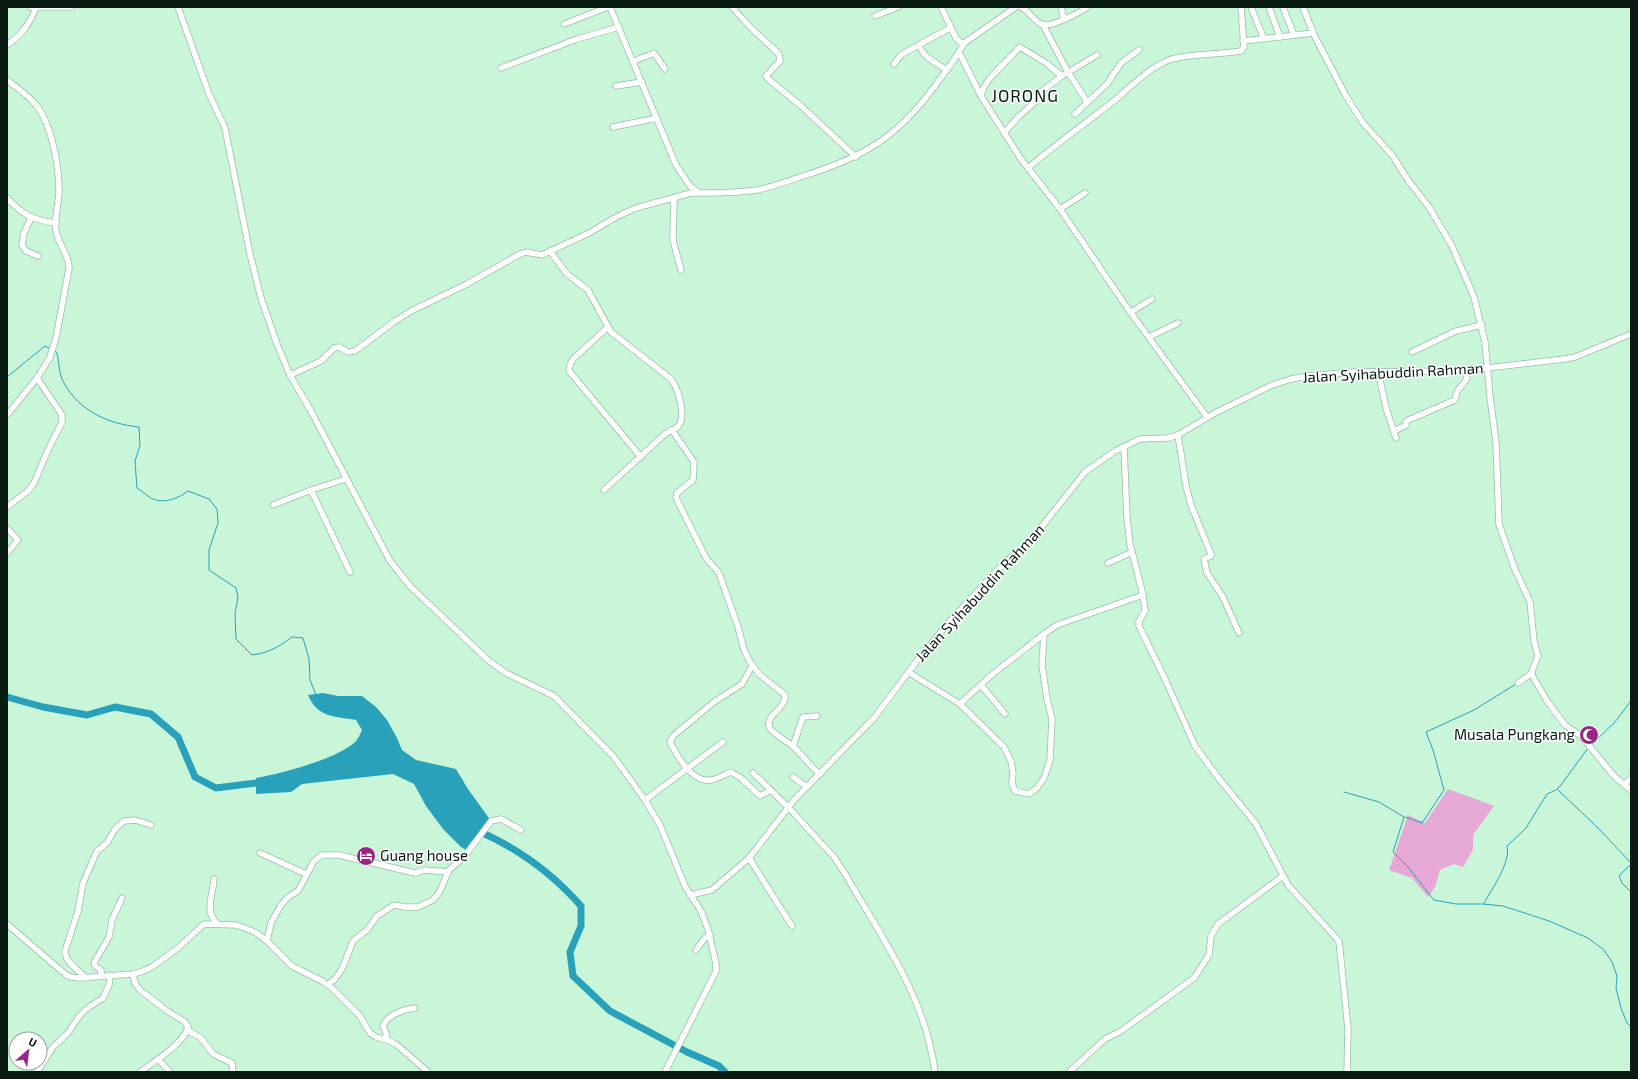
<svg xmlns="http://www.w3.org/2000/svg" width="1638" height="1079" font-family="'Exo 2',sans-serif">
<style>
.green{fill:#e6a9d6}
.water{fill:#29a1bb}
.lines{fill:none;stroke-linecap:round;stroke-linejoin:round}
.stream{stroke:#29a1bb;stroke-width:1}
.river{stroke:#29a1bb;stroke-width:7}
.minor-casing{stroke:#95c0a4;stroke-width:7}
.minor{stroke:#fff;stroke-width:5.5}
.labels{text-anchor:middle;stroke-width:3;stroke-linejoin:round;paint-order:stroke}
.street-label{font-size:15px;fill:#0a1b11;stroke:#fff}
.poi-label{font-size:15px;fill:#0a1b11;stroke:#fff;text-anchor:end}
.quarter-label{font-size:17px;letter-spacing:1px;fill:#0a1b11;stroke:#fff}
</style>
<rect width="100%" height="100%" fill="#c9f6d8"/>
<path class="green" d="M1448 789 1494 806 1473 835V850L1463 867 1454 864 1440 870 1435 887 1428 897 1412 878 1389 870 1408 815 1425 823Z"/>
<path class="water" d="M323 693 338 696H362L376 707 387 720 397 738 402 750 416 760 456 769 468 789 491 821 468 851 461 847 443 829 426 806 414 784 393 774 302 784 291 792 256 794V778C280 774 336 759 354 743 358 740 360 734 362 730L356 720C334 716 318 718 308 695Z"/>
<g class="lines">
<g class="stream">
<path d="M55 351 57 353C59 362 59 375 64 383 79 411 109 424 139 427L140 445 135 461 137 488C142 491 148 497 153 499 165 504 179 498 188 491L209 499 217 509 218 523 209 550V570L236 588 238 597 235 614 236 639 252 655C268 653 279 647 292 637L303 638 309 659 310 680 316 695"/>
<path d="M7 377 45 346 51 349"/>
<path d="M1592 744 1615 722 1631 701"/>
<path d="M1588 748 1561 785 1557 789 1598 828 1631 863"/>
<path d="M1344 792 1379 802 1404 817 1393 852 1408 867 1434 900 1456 904H1483L1503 906 1549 921 1588 938 1604 950 1612 962 1617 976 1616 988 1621 1008 1627 1023 1631 1027"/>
<path d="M1405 817 1422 823 1444 790 1433 750 1426 732 1474 710 1516 684"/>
<path d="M1631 864 1619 876 1622 883 1631 892"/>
<path d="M1484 903C1492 889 1511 862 1507 846L1526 828 1547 794 1556 790"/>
</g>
<g class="river">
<path d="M7 697 43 707 87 715 115 707 151 714 178 737 195 777 216 788 264 782"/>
<path d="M476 830C516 847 553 874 581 906V926L570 952 573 976 610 1011 687 1052 719 1066 725 1072"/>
</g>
<defs>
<g id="minor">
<path d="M30 7H72"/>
<path d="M178 7 209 94 225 128 250 254 261 298 277 344 290 375 312 413 390 561 410 586 489 661 506 673 554 696 614 757 645 800 660 825 685 886 701 911 708 929 716 964V971L665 1072"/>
<path d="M610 7 676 165 690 186 699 193C718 193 738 193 757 190 772 187 788 181 803 176 865 157 899 136 937 83 947 70 957 57 964 43"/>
<path d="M732 7 750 27 779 54 780 61 766 76 768 79 800 105 856 157"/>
<path d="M941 7 956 38 960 42 964 43 1016 7"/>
<path d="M1021 7C1029 11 1033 20 1041 24 1050 29 1080 12 1088 7"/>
<path d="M1061 7 1064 19"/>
<path d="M1251 7 1264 39"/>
<path d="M1269 7 1280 37"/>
<path d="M1283 7 1294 35"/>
<path d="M1303 7 1314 35 1346 96 1363 123 1392 155 1408 180 1429 207 1452 246 1474 297 1485 342 1490 397 1496 442 1499 524 1514 567 1530 602 1534 641 1538 656 1532 671V675L1547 701 1565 725 1581 736 1615 777 1631 790"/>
<path d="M875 16 898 7"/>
<path d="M564 24 608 7"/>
<path d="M1043 25 1068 72 1087 102"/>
<path d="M1243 41 1313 33"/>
<path d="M7 45C22 35 29 24 36 8"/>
<path d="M919 45C923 57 936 63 947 70"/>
<path d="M958 54 961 56 981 96 1021 159 1060 209 1128 309 1207 417"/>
<path d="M634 61 654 53 665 69"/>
<path d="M894 64 902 54 950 28"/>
<path d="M501 68 577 39 619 27"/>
<path d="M7 80C17 88 29 96 37 106 52 126 59 166 59 191 59 204 54 217 56 231 58 244 69 254 69 268L56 338 50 357 37 378 7 415"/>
<path d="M616 86 642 82"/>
<path d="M981 96 984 87 990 78 1020 47 1046 63 1062 76"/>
<path d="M1075 114 1107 84 1121 63 1139 50"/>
<path d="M613 127 657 118"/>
<path d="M1004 133 1018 117 1034 103V97L1062 76 1097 55"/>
<path d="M1028 168C1056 144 1086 123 1115 100 1132 86 1150 66 1172 59 1194 53 1218 55 1241 51L1244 47 1241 7"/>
<path d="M7 198C23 215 33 220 56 223"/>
<path d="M674 198 673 240 681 270"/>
<path d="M1060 209 1085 193"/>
<path d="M31 218 24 233 22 245 26 251 38 256"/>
<path d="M550 251 567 274 588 290 611 332 671 379C678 388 686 415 679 425 676 430 671 430 666 433L604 490"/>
<path d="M1131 312 1152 299"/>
<path d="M608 327 573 359 570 365 569 371 641 457"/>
<path d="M1149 337 1178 323"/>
<path d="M1412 352 1456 331 1482 325"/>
<path d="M1378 371 1386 408 1396 438"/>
<path d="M290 375 321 361 334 348 339 347 348 352 355 351 395 321 413 310 467 284 520 254 526 252 542 255 589 233 618 216 636 208 691 193H697"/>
<path d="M672 430 694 462 693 480 677 493 676 498 706 558 719 573 738 627 744 650 750 662 759 674 785 695C787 708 766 714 769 727 775 736 786 740 794 747 803 756 810 766 820 774"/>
<path d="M1394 431 1406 425V421L1455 400C1456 396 1456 393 1458 390 1465 381 1468 382 1467 369"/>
<path d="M1178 435 1186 486 1191 505 1211 554V556L1204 559 1207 573 1223 597 1239 633"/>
<path d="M311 490 350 572"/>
<path d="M273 505 311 490 346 479"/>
<path d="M7 507 28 491 34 483 47 452 62 422V415L37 378"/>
<path d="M7 528 18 540 7 553"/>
<path d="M1108 563 1132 552"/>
<path d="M1143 595 1145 611 1139 621V626L1165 679 1195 746 1217 776 1256 824 1288 885 1339 941 1348 1029 1347 1072"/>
<path d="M752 666 742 684 714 702 673 736 670 742C677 756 692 783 711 780 719 779 724 774 731 772L741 778 760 796 771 790"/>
<path d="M908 672 960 704 1004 747 1011 761 1013 773 1012 783 1015 791 1029 794 1037 788 1044 778 1050 760 1052 719 1047 699 1042 665 1044 634 1057 625 1143 595 1130 544 1127 519 1124 447"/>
<path d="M1518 683 1532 673"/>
<path d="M981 685 1005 714"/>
<path d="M960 704 989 677 1044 634"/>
<path d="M793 746 803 717 817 716"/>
<path d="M753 773 789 808 834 857 844 872C881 937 925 995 935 1072"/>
<path d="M793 777 807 787"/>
<path d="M1626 783 1631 778"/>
<path d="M645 800 723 742"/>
<path d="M260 853 306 874"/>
<path d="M749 858 792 926"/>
<path d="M214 879C213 894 204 912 217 923"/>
<path d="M690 895 712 890 749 858 794 800 874 718 916 662 949 622 1006 561 1024 549 1085 472 1115 451 1140 439 1168 438 1178 435 1215 413 1270 386 1291 379 1307 376 1354 372 1442 371 1487 368 1564 359 1575 357 1631 334"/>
<path d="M7 924 65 974 70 977 79 978 133 974 143 971 152 967 178 948 204 924 236 925 255 932 267 941 292 966 322 981 332 988 360 1016 370 1033 376 1037 390 1041 397 1045 428 1072"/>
<path d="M267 941 271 923 281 905 288 897 298 891 314 861 322 855H339L415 873 425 870 448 872"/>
<path d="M696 950 704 939 710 935"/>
<path d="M133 974 135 983 140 990 166 1010 185 1022 188 1027C185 1043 152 1063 140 1072"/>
<path d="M101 976V970L95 966 94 963 109 937 112 920 122 898"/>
<path d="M86 978C78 969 65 963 65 951L78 911 83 883 97 851 107 843 115 829 124 821 135 820 151 825"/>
<path d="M328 984 334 980 342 969 353 941 367 930 377 916 394 905 405 907H418L433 900 439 893 449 870 464 857 491 821 501 819 521 830"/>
<path d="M187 1030 201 1038 213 1054 232 1063 233 1072"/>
<path d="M386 1039V1033L383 1026C387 1015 404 1009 415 1008"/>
<path d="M158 1059 170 1072"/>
<path d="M37 1072 53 1047 68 1033 80 1015 89 1007 103 998 109 985 110 975"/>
<path d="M1069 1072 1105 1039 1121 1031 1194 978 1209 955 1211 936 1218 924 1283 876"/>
</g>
</defs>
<use href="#minor" class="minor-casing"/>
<use href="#minor" class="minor"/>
</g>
<defs>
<symbol id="mosque-disc" viewBox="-11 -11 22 22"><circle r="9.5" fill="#982684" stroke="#fff"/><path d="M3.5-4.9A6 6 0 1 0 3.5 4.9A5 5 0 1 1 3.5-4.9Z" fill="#fff"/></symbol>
<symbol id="hotel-disc" viewBox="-11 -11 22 22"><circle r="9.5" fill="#982684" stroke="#fff"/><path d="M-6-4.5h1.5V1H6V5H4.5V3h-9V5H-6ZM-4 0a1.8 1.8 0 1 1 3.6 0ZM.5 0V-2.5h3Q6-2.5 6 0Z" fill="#fff"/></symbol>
</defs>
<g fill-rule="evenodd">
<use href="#mosque-disc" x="1578" y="724" width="22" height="22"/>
<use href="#hotel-disc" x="355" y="845" width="22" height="22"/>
</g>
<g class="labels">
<g class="street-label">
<text transform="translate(1393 373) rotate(-3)" y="5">Jalan Syihabuddin Rahman</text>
<text transform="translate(980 593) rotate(-47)" y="5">Jalan Syihabuddin Rahman</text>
</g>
<g class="poi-label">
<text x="1575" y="740">Musala Pungkang</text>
<text x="380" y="861" text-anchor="start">Guang house</text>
</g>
<g class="quarter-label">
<text x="1025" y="102">JORONG</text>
</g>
</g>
<rect width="1638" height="1079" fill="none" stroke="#0a1b11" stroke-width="16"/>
<g transform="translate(28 1051) rotate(28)"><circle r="19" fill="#ffffff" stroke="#9da4a0"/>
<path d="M0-3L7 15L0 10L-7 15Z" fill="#982684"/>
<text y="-6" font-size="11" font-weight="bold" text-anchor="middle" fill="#0a1b11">U</text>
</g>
</svg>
